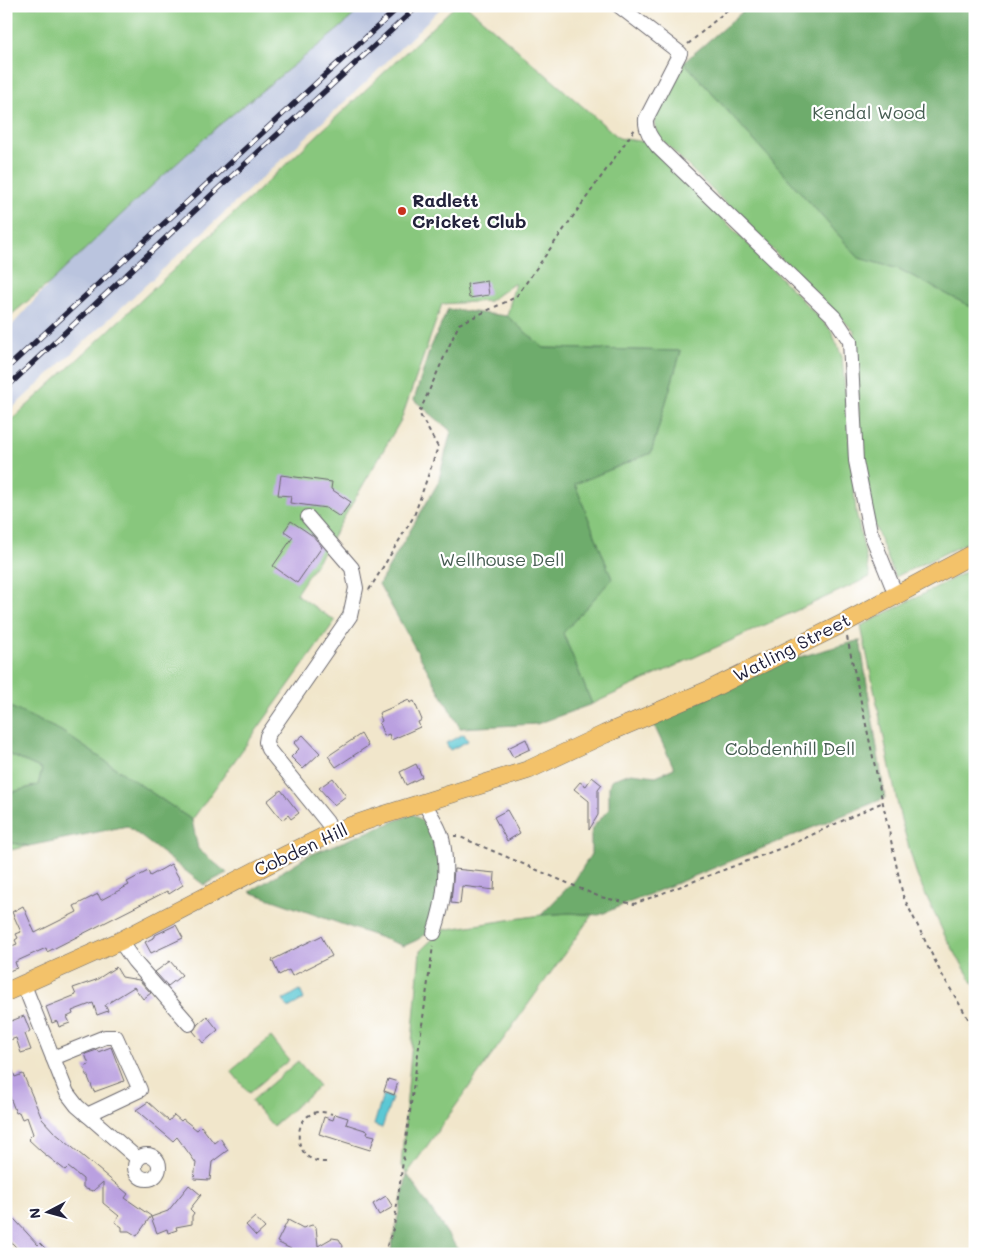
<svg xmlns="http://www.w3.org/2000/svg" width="981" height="1260" font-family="Mali,sans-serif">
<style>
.industrial{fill:#bac4de}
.green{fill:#88c77d;stroke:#55745c}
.forest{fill:#6eac6c;stroke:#486754}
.water{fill:#5cc8d4;stroke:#3f7588}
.building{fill:#baa0e0}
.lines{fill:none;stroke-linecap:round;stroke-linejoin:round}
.minor-casing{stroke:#6a676d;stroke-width:16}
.major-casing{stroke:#6a676d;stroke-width:19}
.path{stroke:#6a676d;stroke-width:2;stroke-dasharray:4 4;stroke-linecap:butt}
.minor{stroke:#fff;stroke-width:14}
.major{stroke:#f3c26a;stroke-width:18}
.rail-casing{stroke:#22223b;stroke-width:5.5}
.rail{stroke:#fff;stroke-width:4;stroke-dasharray:11;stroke-linecap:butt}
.poi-dot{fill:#c8321e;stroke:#fff;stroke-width:2}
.labels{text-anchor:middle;stroke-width:4.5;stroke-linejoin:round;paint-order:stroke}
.park-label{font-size:18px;fill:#465c52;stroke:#fff}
.poi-label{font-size:18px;font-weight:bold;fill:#22223b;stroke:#fff;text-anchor:start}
.street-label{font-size:18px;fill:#22223b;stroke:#fff}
</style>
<rect width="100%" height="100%" fill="#fff"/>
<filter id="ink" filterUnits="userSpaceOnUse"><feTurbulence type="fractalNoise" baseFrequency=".02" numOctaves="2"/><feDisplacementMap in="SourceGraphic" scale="10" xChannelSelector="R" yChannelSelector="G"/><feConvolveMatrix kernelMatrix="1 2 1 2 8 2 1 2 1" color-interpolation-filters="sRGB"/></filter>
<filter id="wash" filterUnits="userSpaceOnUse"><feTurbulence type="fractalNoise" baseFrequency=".0096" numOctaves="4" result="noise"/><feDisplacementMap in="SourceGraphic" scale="20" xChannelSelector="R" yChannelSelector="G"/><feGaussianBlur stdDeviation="1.12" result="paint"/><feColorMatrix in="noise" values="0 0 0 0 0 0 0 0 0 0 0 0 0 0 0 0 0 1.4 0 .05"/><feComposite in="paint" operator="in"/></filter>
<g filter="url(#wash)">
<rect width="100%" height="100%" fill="#f1e6cb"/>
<path class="industrial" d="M363 6H443L368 80 6 414V332L51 282 143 194 218 126 340 28Z"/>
<g class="green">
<path d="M6 6H363L340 28 218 126 143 194 51 282 6 319Z"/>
<path d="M455 6H467L619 138 645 142 751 247 831 330 842 357 856 512 870 577 592 704 563 633 612 579 575 484 651 453 681 351 543 348 507 316 515 283 489 301 442 304 401 420 328 545 296 594 335 621 192 820 61 731 6 705V425L91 347Z"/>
<path d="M684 62 859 258 899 269 975 309V539L895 577 873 521 860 433 854 331 658 136 654 119Z"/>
<path d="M975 567V986L945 936 917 876 900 816 861 626Z"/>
<path d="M6 753 42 769 38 785 6 794Z"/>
<path d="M6 842 29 846 6 851Z"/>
<path d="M570 913 592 915 407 1174 401 1166 420 951 442 930 541 915Z"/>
<path d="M271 1037 289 1060 249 1093 231 1071Z"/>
<path d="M298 1061 319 1086 273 1126 251 1101Z"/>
</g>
<g class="forest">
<path d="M749 6H975V309L899 269 859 258 684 62Z"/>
<path d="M448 309 507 316 544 348 681 351 651 453 575 484 612 579 563 633 592 704 537 724 460 728 379 584 438 483 451 431 414 400 430 349Z"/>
<path d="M860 640 885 798 599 915 570 913 541 915 575 880 591 854V835L592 828 609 809V786L611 780 631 773 656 776 674 768 653 723 789 660Z"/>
<path d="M6 705 61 731 192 820 198 849 227 873 204 885 127 826 29 846 6 842V794L38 785 42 769 6 753Z"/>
<path d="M413 814 434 830 438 838 441 889 428 933 417 940 404 946 250 892 307 856Z"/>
<path d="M407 1174 461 1254H390Z"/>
</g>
<g class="water">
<path d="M464 734 468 741 450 750 446 743Z"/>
<path d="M300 990 304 999 288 1008 283 1000Z"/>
<path d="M383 1095 392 1098 382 1128 374 1125Z"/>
</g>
<g id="blocks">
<g class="building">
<path d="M487 281 489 295 469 298 467 284Z"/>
<path d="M281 475 332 482 331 489 351 502 340 517 326 508 290 503 291 496 278 495Z"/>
<path d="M291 521 313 536 322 547 297 583 273 566 293 537 284 531Z"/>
<path d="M409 700 410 703 414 701 422 720 418 722 420 727 391 740 389 734 384 736 379 723 382 721 379 713Z"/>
<path d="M361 734 368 746 336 767 328 756Z"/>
<path d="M303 735 320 753 303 769 291 757 299 749 294 743Z"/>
<path d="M526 739 530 749 513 757 508 748Z"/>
<path d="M416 764 422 777 406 785 400 772Z"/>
<path d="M592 777 602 785 598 790V815L589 830V801L574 789 580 782 586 786Z"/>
<path d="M333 778 346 796 334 805 319 788Z"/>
<path d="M281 790 299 813 291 819 288 815 282 820 267 801Z"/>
<path d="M507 810 520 833 507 841 494 817Z"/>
<path d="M171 864 183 885 169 894 167 891 47 952 46 948 15 962 17 968 6 972V942L9 947 17 944 15 940 18 938 16 934 21 932 12 912 23 906 35 933 77 912 74 906 98 894 101 900 129 885 127 882 148 871 150 876Z"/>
<path d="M454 869 495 873 494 890 462 886 460 904 451 903Z"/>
<path d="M176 925 183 938 151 953 145 942 155 937V935Z"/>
<path d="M321 936 332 956 292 976 289 970 279 975 272 960Z"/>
<path d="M170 961 182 975 168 986 155 972Z"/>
<path d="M116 967 122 977 139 980 151 993 143 999 134 987 105 1005 108 1011 97 1015 93 1003 72 1011 73 1014 67 1017 70 1023 59 1027 57 1021 52 1023 46 1007 76 995 73 988 96 980Z"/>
<path d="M24 1016 30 1031 25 1034 31 1050 21 1053 16 1038 10 1040 6 1031V1023Z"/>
<path d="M207 1016 218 1030 203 1043 193 1031 198 1024Z"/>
<path d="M111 1047 124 1081 94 1092 84 1067 89 1065 85 1054 97 1050 98 1052Z"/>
<path d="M7 1055 15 1077 23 1074 42 1119 54 1132 128 1194 125 1198 151 1216 137 1236 129 1231H122V1227L115 1222 119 1216 103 1203V1182L93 1191 86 1189 83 1187V1179L68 1167 65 1170 42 1152 28 1139 33 1134 27 1117 22 1119 19 1112 16 1113 6 1087Z"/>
<path d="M388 1079 398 1082 394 1095 384 1091Z"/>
<path d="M148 1102 169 1121 174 1115 181 1121 183 1119 197 1130 201 1126 214 1143 220 1138 228 1150 212 1162 210 1180 194 1179 196 1163 177 1137 173 1141 136 1110Z"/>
<path d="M335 1114 348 1118 346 1124 368 1131 367 1134 375 1136 370 1150 319 1134 324 1117 333 1120Z"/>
<path d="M189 1185 201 1195 190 1209 194 1213 192 1216V1224L176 1227 177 1230 168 1233 167 1229 157 1233 151 1217 168 1211Z"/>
<path d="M386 1196 393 1207 379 1215 373 1204Z"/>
<path d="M6 1210 38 1245 40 1243 51 1254H22L6 1236Z"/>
<path d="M255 1217 265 1228 256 1236 246 1225Z"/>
<path d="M288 1220 303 1228 312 1225 316 1227 318 1246 332 1238 339 1239 343 1246 341 1254H301L277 1242Z"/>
</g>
</g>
</g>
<g filter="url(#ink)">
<use href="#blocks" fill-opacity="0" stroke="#6a676d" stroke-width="1"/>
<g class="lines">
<defs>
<g id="minor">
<path d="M619 6 680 53 646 119C645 130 651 138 658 147L834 317 850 341 856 461 870 531 896 595"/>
<path d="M308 517 352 568 356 588 350 616 267 736 266 742 268 749 327 822 333 832"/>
<path d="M424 803C430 814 439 826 442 838 449 869 444 903 434 933"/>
<path d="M120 941 134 961 189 1024"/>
<path d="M24 985 67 1093 77 1106 138 1159"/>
<path d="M53 1058 105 1037H116L140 1090 87 1115"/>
<circle cx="147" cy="1167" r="12"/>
</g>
<path id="major" d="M6 992 120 941 288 854 333 832 374 818 528 770 605 734 711 689 844 623 975 553"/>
</defs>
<use href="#minor" class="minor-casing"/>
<use href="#major" class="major-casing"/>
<g class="path">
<path d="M688 44 732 6"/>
<path d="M369 590 414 516 438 447 419 413 459 324 516 297 635 129"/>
<path d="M847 637 903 896 941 973 975 1030"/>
<path d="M454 836H458L600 897 634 904 792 844 883 802"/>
<path d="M326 1162C289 1163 292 1111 321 1112 324 1112 329 1113 332 1114"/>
<path d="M384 1254 394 1226 433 946"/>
</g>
<use href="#minor" class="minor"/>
<use href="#major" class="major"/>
<defs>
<g id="rail">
<path d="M6 369 400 6"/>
<path d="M6 388 220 187 418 6"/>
</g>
</defs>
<use href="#rail" class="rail-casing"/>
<use href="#rail" class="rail"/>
</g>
</g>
<circle class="poi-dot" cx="402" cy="211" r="5"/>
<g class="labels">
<g class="park-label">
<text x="869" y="119">Kendal Wood</text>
<text x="502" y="566">Wellhouse Dell</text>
<text x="790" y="755">Cobdenhill Dell</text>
</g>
<g class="poi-label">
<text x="412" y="207">Radlett<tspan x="412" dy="21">Cricket Club</tspan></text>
</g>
<g class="street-label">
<text transform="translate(792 648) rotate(-27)" y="6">Watling Street</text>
<text transform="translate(301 850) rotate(-25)" y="6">Cobden Hill</text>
</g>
</g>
<rect width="981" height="1260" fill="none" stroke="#fff" stroke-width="25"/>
<g transform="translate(48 1212) rotate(264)" stroke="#ffffff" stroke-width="4" paint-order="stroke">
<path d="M0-4L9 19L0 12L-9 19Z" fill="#22223b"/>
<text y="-8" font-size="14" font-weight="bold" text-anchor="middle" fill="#22223b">N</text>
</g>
</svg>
